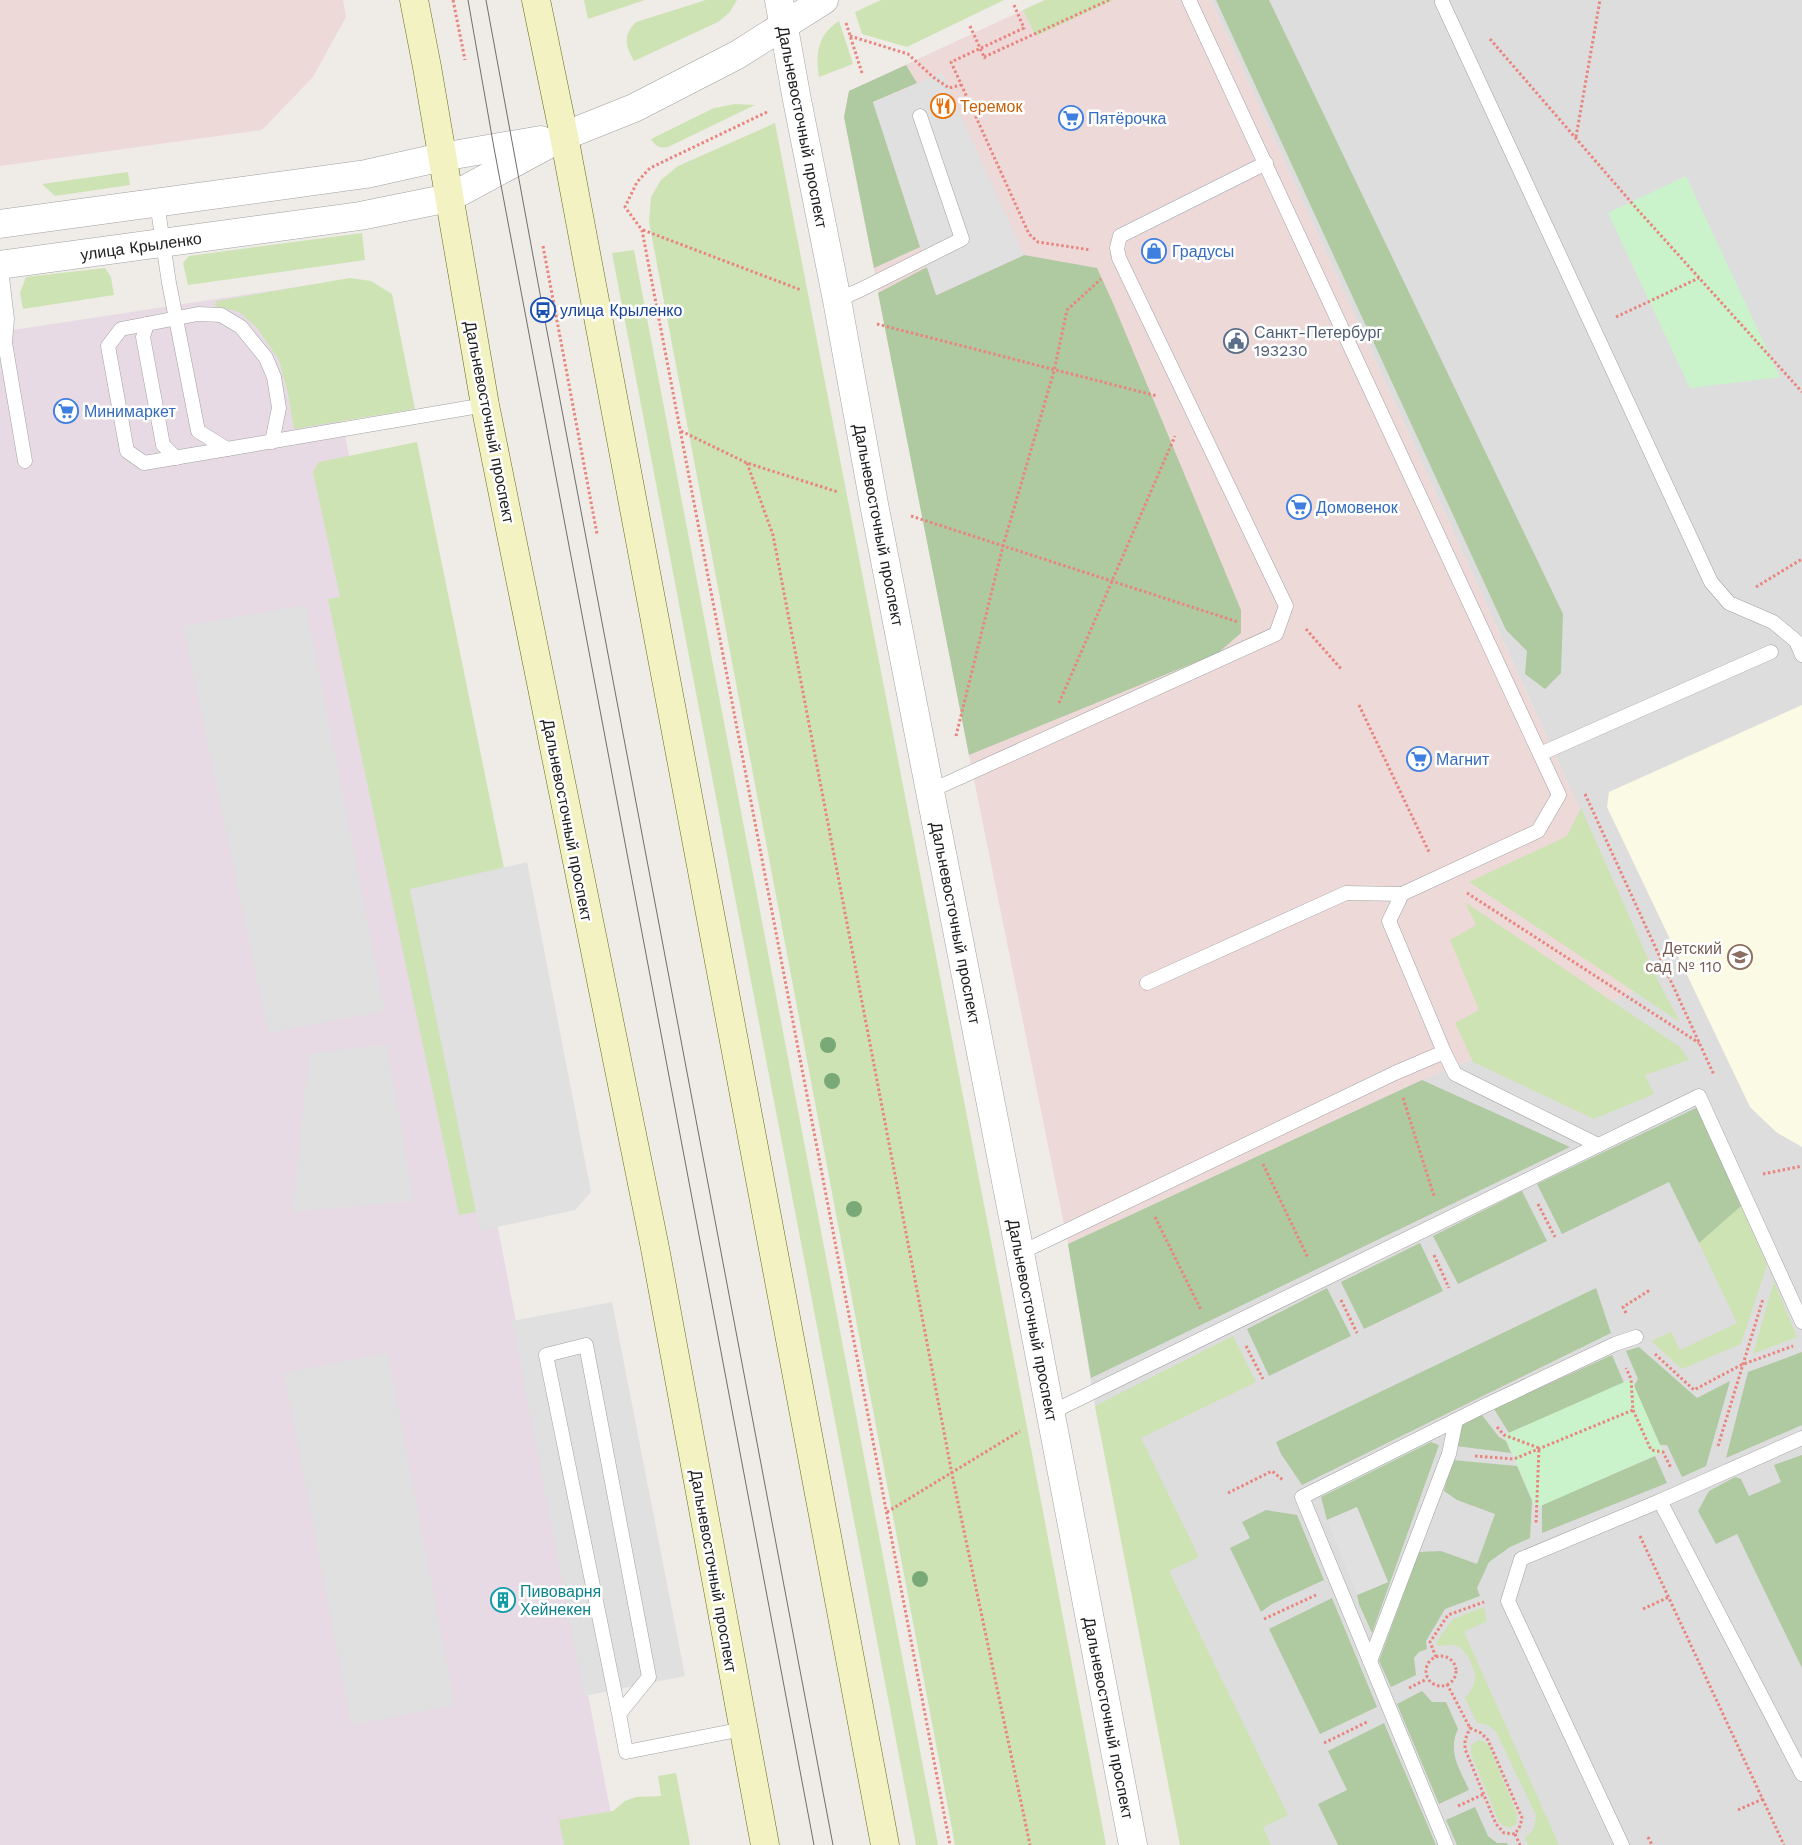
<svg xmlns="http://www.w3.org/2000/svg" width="1802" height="1845" font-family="'Work Sans',sans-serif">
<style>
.residential{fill:#dedddd}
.commercial{fill:#eed9d9}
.industrial{fill:#e7dae5}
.education{fill:#fbfae4}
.grass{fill:#cde3b4}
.forest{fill:#afc9a1}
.park{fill:#caf3cc}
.parking{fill:#e0e0e0}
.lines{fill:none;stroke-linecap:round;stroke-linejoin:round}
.service-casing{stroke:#a1a1a1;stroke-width:15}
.minor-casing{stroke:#a1a1a1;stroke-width:29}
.tertiary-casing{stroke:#a1a1a1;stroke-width:29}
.secondary-casing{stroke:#656b13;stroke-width:29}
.path{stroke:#e9857e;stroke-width:3;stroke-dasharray:2.5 2.5;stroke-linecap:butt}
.service{stroke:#fff;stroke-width:14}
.minor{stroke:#fff;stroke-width:28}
.tertiary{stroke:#fff;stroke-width:28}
.secondary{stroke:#f2f2c2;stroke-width:28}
.tram{stroke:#6e6e6e;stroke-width:1}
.tree{fill:#7aa978}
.labels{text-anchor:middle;stroke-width:5;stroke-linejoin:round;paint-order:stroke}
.food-label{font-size:16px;fill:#c56008;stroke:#fff;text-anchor:start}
.shop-label{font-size:16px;fill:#366cbe;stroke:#fff;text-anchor:start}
.street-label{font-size:16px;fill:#202020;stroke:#fff}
.transit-label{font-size:16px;fill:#164399;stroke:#fff;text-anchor:start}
.service-label{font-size:16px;fill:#4e5e75;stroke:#fff;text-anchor:start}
.education-label{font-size:16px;fill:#785e54;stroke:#fff;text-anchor:end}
.culture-label{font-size:16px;fill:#0d838f;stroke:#fff;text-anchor:start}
</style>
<rect width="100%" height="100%" fill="#efece7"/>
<path class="residential" d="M1211 0H1802V1845H1182L1095 1406 1068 1244 1422 1080 1658 981Z"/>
<g class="commercial">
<path d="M0 0H343L346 17 313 77 262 130 0 166Z"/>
<path d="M1045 0H1211L1658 981 1422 1080 1068 1244 969 755 844 117 849 91Z"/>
</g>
<path class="industrial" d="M316 284 617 1845H0V332Z"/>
<path class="education" d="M1802 705V1147L1776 1132 1750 1107 1607 807 1609 792Z"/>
<g class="grass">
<path d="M584 0H645L588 19Z"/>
<path d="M706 0H737L729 13 718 22 634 61C625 46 623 35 636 22Z"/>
<path d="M881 0H1004L907 47 862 34 855 12Z"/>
<path d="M1045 0H1114L1036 36 1023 10Z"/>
<path d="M839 21 853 64 819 77C815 54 818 34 839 21Z"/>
<path d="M735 104 755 105 668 147C659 149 656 146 651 139L714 108Z"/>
<path d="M775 123 1027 1427 1106 1845H955L649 222 651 197 661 180 678 166Z"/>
<path d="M128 172 130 185 55 196 42 184Z"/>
<path d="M362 233 365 260 188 285 183 263 189 256Z"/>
<path d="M634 250 938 1845H916L612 253Z"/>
<path d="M105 268 111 277 114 295 23 309 20 293 26 277Z"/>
<path d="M350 278 371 281 392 294 415 409 294 429 288 394 279 360 257 328 239 312 215 306 216 301Z"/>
<path d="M417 442 504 868 410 890 476 1212 459 1215 328 599 340 597 313 472 319 462Z"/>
<path d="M1581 808 1658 981 1680 1022 1469 882 1567 836Z"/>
<path d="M1465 902 1680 1047 1689 1060 1645 1075 1654 1094 1594 1119 1473 1062 1455 1023 1479 1010 1450 940 1476 925Z"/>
<path d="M1741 1206 1767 1265 1741 1344 1682 1369 1651 1341 1671 1332 1680 1350 1737 1323 1699 1243Z"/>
<path d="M1774 1281 1797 1337 1753 1354Z"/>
<path d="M1233 1336 1256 1382 1141 1438 1199 1557 1169 1571 1288 1815 1263 1827 1271 1845H1180L1095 1406Z"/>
<path d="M1484 1607 1487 1621 1464 1632 1559 1845H1528L1525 1838 1534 1829 1536 1815 1496 1732 1488 1725 1477 1723 1465 1698C1469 1693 1472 1690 1474 1684 1478 1671 1467 1648 1454 1645 1449 1644 1443 1646 1438 1646L1436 1642 1453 1619Z"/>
<path d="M1479 1740 1485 1742 1489 1746 1517 1814 1516 1824 1510 1828 1504 1826 1499 1822 1471 1754V1745Z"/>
<path d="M676 1773 690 1845H564L559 1820 613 1811 625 1801 636 1797 661 1796 658 1776Z"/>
</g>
<g class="forest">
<path d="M1216 0H1269L1563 614 1561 673 1545 689 1525 674 1527 651 1506 630Z"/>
<path d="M906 65 917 83 873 102 920 247 874 268 844 117 849 91Z"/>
<path d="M1024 255 1097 268 1113 303 1241 610V633L1218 653 969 755 878 293 927 267 937 295Z"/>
<path d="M1422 1080 1570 1147 1091 1378 1068 1244Z"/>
<path d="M1698 1107 1741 1206 1699 1243 1669 1182 1562 1234 1537 1184Z"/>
<path d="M1522 1191 1547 1241 1458 1284 1433 1236Z"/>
<path d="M1420 1243 1443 1291 1364 1329 1341 1282Z"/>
<path d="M1327 1288 1351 1336 1269 1376 1247 1329Z"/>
<path d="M1596 1288 1611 1333 1302 1485 1281 1454 1276 1442Z"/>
<path d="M1639 1347 1697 1398 1730 1381 1706 1466 1682 1477 1667 1445H1660L1634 1386 1638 1379 1626 1351Z"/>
<path d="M1802 1352V1425L1726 1458 1748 1372Z"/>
<path d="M1612 1355 1624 1383 1509 1433 1494 1409Z"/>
<path d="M1481 1414 1499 1437 1506 1441 1511 1453 1456 1446 1461 1421Z"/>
<path d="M1431 1442 1439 1445 1372 1633 1359 1604 1357 1595 1388 1582 1357 1508 1327 1520 1321 1497Z"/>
<path d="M1802 1455V1668L1737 1534 1716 1544 1698 1511 1709 1491 1735 1477 1741 1479 1749 1496 1781 1482 1774 1465Z"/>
<path d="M1655 1456 1667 1483 1542 1533V1505Z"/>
<path d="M1452 1460 1517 1466 1532 1501 1530 1538 1510 1547 1489 1562 1477 1588 1480 1596 1445 1609 1426 1641 1427 1649 1419 1652 1414 1658 1416 1675 1391 1687 1379 1661 1419 1552 1441 1551 1477 1564 1495 1514 1457 1500 1444 1491Z"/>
<path d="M1266 1510 1297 1515 1324 1580 1272 1604 1261 1612 1230 1548 1250 1538 1242 1522Z"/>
<path d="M1332 1598 1377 1707 1320 1734 1269 1629Z"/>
<path d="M1422 1691 1432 1702H1446L1458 1729C1447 1752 1460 1769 1469 1790L1439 1804 1397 1704Z"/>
<path d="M1384 1723 1436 1845H1338L1318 1804 1347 1790 1328 1751Z"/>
<path d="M1475 1807 1488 1836 1497 1843H1507L1508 1845H1457L1446 1820Z"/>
</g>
<g class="park">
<path d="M1686 176 1780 377 1690 388 1608 213Z"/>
<path d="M1631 1379 1663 1452 1536 1508 1504 1435Z"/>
</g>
<g class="parking">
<path d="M942 73 1024 255 936 295 873 102Z"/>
<path d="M306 605 385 1011 268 1033 183 626Z"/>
<path d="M527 862 591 1192 575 1210 480 1231 410 889Z"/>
<path d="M387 1044 414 1201 292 1212 309 1054Z"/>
<path d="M612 1302 685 1676 584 1696 512 1321Z"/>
<path d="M388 1353 455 1705 351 1725 284 1373Z"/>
<path d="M1357 1507 1388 1582 1357 1595 1327 1520Z"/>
</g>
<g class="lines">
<defs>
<g id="service">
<path d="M1442 2 1711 582 1729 603 1773 622 1796 641 1802 655"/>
<path d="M157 203 169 283 198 431 227 449 485 405"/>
<path d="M0 260 7 319 5 343 25 461"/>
<path d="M837 300 860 290 962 239 920 116"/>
<path d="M147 324 143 337 163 445 176 458"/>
<path d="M227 449 144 463 127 451 108 346 121 329 198 314 221 315 241 327 266 358 274 377 279 408 272 442"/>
<path d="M1540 754 1771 652"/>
<path d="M930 791 1276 634 1286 606 1119 258 1117 248 1120 236 1266 163"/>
<path d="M1147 983 1346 893 1402 894"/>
<path d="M1444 1052 1455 1074 1598 1145"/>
<path d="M1020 1253 1395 1073 1444 1052 1389 921 1402 894 1538 831 1559 795 1189 0"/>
<path d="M1050 1413 1699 1096 1802 1322"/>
<path d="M1802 1438 1660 1501 1802 1774"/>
<path d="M1370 1661 1449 1454 1456 1420"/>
<path d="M619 1714 649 1677 586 1345 546 1355 619 1714 626 1752 743 1729"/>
<path d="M1446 1845 1302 1497 1482 1407 1615 1344 1636 1337"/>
<path d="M1622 1845 1508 1601 1521 1559 1660 1501"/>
</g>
<path id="minor" d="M779 0 797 100 837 300 874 504 1020 1253 1133 1845"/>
<g id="tertiary">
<path d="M0 224 366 174 442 157 541 140"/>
<path d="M0 265 360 216 449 198 564 136 634 108 737 55 824 0"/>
</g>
<g id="secondary">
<path d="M414 0 427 67 485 405 655 1248 765 1845"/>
<path d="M536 0 564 136 885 1845"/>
</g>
</defs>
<use href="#service" class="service-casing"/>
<use href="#minor" class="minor-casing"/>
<use href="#tertiary" class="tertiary-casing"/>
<use href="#secondary" class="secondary-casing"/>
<g class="path">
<path d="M453 0 465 60"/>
<path d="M1014 5 1024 28 951 62 1029 234 1038 242 1091 250"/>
<path d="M846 23 862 73"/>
<path d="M970 26 985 59"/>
<path d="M850 36 908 54 933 77 949 88 961 85"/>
<path d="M1490 39 1637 209 1802 392"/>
<path d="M984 57 1109 0"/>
<path d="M767 112 650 168 637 182 625 207 642 230 950 1845"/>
<path d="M1576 137 1600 0"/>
<path d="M643 230 801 290"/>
<path d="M543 246 597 534"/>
<path d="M1616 317 1699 278"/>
<path d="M877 324 1157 396"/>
<path d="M681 431 747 463 838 492"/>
<path d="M747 463 773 535 952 1474 1030 1845"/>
<path d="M911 516 1238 622"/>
<path d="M1756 587 1802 559"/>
<path d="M1306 629 1342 670"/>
<path d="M1059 703 1175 436"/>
<path d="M1359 705 1430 854"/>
<path d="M956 736 1003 546 1054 371 1067 310 1101 279"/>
<path d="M1585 794 1714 1075"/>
<path d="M1467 893 1699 1043"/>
<path d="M1403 1098 1434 1196"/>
<path d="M1263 1164 1308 1258"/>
<path d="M1763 1174 1802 1166"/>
<path d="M1538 1204 1555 1237"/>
<path d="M1155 1217 1201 1310"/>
<path d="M1434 1255 1449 1288"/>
<path d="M1341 1300 1357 1333"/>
<path d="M1626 1313 1623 1307 1650 1290"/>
<path d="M1246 1346 1263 1379"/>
<path d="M1655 1354 1694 1390 1741 1365 1793 1346"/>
<path d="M1633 1410 1651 1450 1663 1452 1671 1468"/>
<path d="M1497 1427 1504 1435 1539 1448 1536 1524"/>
<path d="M1718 1446 1763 1299"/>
<path d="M1475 1456 1514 1459 1633 1410 1631 1379 1626 1368"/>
<path d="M1228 1493 1272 1471 1284 1481"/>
<path d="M887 1512 1020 1431"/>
<path d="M1640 1536 1784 1845"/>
<path d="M1643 1609 1669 1597"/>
<path d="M1264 1619 1316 1595"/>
<circle cx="1441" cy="1671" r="15"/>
<path d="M1436 1657 1430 1642 1448 1615 1484 1602"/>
<path d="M1447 1684 1470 1728"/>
<path d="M1409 1688 1427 1679"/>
<path d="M1470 1728 1481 1733 1488 1740 1522 1818 1520 1826 1515 1834 1504 1833 1496 1824 1465 1749V1740Z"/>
<path d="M1324 1743 1367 1722"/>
<path d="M1458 1806 1484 1794"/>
<path d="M1738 1810 1763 1799"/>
<path d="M1515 1834 1520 1845"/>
<path d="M1648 1837 1652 1845"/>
</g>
<use href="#service" class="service"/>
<use href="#minor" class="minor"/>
<use href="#tertiary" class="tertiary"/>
<use href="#secondary" class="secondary"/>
<g class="tram">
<path d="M468 0 494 148 814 1845"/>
<path d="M486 0 543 310 833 1845"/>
</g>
</g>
<g class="tree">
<circle cx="828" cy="1045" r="8"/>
<circle cx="832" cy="1081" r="8"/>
<circle cx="854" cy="1209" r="8"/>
<circle cx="920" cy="1579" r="8"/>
</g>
<defs>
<symbol id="restaurant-ring" viewBox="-11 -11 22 22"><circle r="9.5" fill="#fff" stroke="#e8710a" stroke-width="1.5"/><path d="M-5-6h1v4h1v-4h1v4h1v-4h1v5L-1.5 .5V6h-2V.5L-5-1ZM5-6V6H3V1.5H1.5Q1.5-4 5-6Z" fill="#e8710a"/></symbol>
<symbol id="supermarket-ring" viewBox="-11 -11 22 22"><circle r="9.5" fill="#fff" stroke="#3f7fe0" stroke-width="1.5"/><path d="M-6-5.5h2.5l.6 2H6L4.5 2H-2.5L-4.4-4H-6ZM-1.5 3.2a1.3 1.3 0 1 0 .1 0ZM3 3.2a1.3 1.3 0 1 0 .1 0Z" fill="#3f7fe0"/></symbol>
<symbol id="shop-ring" viewBox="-11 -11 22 22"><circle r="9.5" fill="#fff" stroke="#3f7fe0" stroke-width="1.5"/><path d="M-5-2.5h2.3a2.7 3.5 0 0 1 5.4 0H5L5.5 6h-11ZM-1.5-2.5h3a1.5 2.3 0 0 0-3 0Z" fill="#3f7fe0"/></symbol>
<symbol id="bus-ring" viewBox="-11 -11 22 22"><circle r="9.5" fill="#fff" stroke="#1a4fb4" stroke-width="1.5"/><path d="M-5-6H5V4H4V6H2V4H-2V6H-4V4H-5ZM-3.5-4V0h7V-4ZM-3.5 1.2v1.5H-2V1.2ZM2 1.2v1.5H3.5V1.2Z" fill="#1a4fb4"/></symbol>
<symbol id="civic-ring" viewBox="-11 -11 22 22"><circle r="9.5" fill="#fff" stroke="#5c6f8a" stroke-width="1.5"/><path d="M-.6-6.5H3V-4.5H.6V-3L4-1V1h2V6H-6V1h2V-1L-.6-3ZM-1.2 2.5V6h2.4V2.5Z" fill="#5c6f8a"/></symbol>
<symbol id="school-ring" viewBox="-11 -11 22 22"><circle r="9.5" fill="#fff" stroke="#8d6e63" stroke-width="1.5"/><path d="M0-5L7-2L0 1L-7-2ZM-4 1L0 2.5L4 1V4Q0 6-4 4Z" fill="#8d6e63"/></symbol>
<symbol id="building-ring" viewBox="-11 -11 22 22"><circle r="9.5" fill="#fff" stroke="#0f9aa8" stroke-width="1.5"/><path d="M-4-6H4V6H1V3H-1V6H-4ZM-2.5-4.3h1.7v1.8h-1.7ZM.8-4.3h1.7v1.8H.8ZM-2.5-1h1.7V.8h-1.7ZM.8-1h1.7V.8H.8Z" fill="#0f9aa8"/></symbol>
</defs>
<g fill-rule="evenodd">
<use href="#restaurant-ring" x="929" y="92" width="28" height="28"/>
<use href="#supermarket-ring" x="1057" y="104" width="28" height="28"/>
<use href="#shop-ring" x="1140" y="237" width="28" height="28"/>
<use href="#bus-ring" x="529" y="296" width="28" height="28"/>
<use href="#civic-ring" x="1222" y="327" width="28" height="28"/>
<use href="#supermarket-ring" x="52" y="397" width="28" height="28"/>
<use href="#supermarket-ring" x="1285" y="493" width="28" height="28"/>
<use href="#supermarket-ring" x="1405" y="745" width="28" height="28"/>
<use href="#school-ring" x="1726" y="943" width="28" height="28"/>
<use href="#building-ring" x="489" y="1586" width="28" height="28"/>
</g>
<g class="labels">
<g class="food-label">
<text x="960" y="112">Теремок</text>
</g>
<g class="shop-label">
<text x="1088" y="124">Пятёрочка</text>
<text x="1172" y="257">Градусы</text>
<text x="84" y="417">Минимаркет</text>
<text x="1316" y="513">Домовенок</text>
<text x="1436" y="765">Магнит</text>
</g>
<g class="street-label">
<text transform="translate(803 127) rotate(79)" y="6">Дальневосточный проспект</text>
<text transform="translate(141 246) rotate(-8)" y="6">улица Крыленко</text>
<text transform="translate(490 422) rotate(79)" y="6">Дальневосточный проспект</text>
<text transform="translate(879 525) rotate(79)" y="6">Дальневосточный проспект</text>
<text transform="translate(568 820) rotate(79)" y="6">Дальневосточный проспект</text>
<text transform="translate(956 923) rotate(79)" y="6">Дальневосточный проспект</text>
<text transform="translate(1033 1320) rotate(79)" y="6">Дальневосточный проспект</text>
<text transform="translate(714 1571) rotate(80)" y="6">Дальневосточный проспект</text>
<text transform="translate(1109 1718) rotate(79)" y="6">Дальневосточный проспект</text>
</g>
<g class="transit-label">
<text x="560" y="316">улица Крыленко</text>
</g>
<g class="service-label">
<text x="1254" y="338">Санкт-Петербург<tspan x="1254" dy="18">193230</tspan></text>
</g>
<g class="education-label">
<text x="1722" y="954">Детский<tspan x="1722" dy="18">сад № 110</tspan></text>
</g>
<g class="culture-label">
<text x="520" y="1597">Пивоварня<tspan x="520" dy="18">Хейнекен</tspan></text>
</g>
</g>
</svg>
